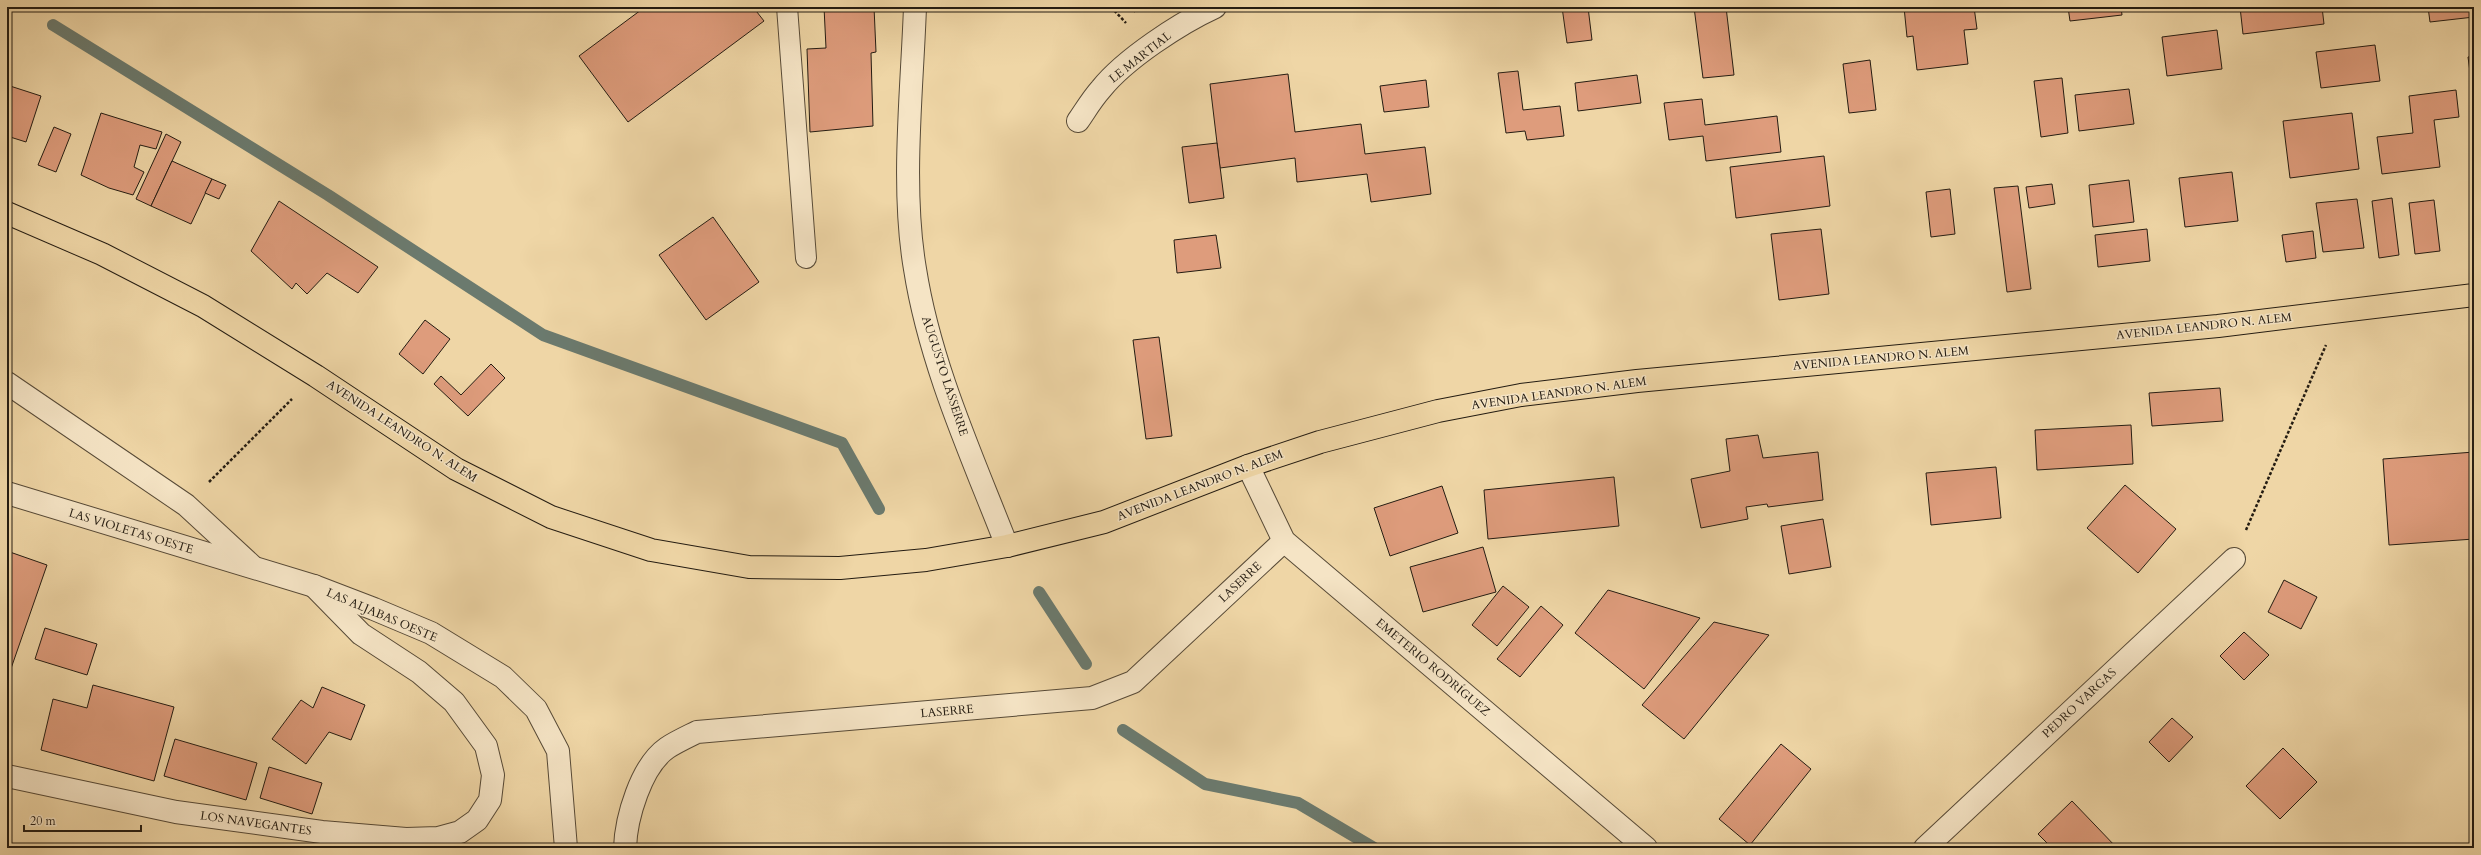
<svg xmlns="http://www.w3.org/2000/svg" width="2481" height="855" font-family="Cardo,serif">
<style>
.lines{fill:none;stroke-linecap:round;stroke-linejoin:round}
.stream{stroke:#6b7a6e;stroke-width:12}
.building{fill:#de9c7c;stroke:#241c12}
.lane-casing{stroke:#574a37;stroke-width:22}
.street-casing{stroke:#574a37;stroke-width:24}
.highway-casing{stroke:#241c12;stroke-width:24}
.path{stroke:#241c12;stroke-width:2.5;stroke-dasharray:3 2;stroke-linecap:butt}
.lane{stroke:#f5e4c5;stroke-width:20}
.street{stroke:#f5e4c5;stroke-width:22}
.highway{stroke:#efd6a6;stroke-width:22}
.labels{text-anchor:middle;stroke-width:3;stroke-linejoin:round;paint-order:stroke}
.street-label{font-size:12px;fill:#241c12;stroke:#f5e4c5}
</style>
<rect width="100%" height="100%" fill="#efd6a6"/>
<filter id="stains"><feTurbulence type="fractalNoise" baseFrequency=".005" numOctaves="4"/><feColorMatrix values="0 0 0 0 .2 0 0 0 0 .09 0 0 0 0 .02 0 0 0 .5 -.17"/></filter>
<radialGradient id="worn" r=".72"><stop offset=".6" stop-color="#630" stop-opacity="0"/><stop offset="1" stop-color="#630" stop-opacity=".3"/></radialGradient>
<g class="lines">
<g class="stream">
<path d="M53 25 328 195 543 335 842 443 879 509"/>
<path d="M1039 592 1086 664"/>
<path d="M1123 730 1205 784 1298 803 1374 848"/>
</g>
</g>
<g class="building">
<path d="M645 7H753L764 21 628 122 579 56Z"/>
<path d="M824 7H874L876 52 871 53 873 126 810 132 807 49 826 48Z"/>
<path d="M1133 7H1144L1134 12Z"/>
<path d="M1562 7H1588L1592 40 1567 43Z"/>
<path d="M1694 7H1726L1734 75 1703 78Z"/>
<path d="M1904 7H1974L1977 29 1964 30 1968 64 1917 70 1913 36 1907 37Z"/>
<path d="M2068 7H2121L2122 15 2070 21Z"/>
<path d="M2240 7H2322L2324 24 2243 34Z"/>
<path d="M2428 7H2474V17L2430 22Z"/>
<path d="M2217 30 2222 69 2167 76 2162 37Z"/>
<path d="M2375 45 2380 81 2321 88 2316 52Z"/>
<path d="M2474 56V87H2472L2468 57Z"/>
<path d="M1870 60 1876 110 1849 113 1843 64Z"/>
<path d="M1518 71 1523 110 1560 106 1564 136 1527 140 1525 131 1506 133 1498 73Z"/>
<path d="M1288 74 1295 132 1361 124 1365 154 1425 147 1431 194 1371 202 1367 174 1297 182 1295 158 1220 168 1210 84Z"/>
<path d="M1637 75 1641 103 1578 111 1575 83Z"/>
<path d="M2062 78 2068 133 2041 137 2034 81Z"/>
<path d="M1426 80 1429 107 1384 112 1380 86Z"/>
<path d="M7 85 41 96 26 142 7 136Z"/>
<path d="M2129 89 2134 124 2079 131 2075 95Z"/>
<path d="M2456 90 2459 117 2434 120 2440 167 2382 174 2377 137 2413 133 2409 96Z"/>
<path d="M1702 99 1705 125 1777 116 1781 152 1706 161 1703 136 1669 140 1664 103Z"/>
<path d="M101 113 162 132 156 149 140 145 134 167 144 172 133 195 109 188 81 175Z"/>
<path d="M2352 113 2359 169 2290 178 2283 121Z"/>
<path d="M54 127 71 134 56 172 38 165Z"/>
<path d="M166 134 181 142 151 206 136 199Z"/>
<path d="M1217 143 1224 198 1189 203 1182 147Z"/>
<path d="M1824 156 1830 206 1736 218 1730 167Z"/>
<path d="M172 161 212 179 191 224 151 206Z"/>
<path d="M2232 172 2238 221 2185 227 2179 178Z"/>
<path d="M212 179 226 185 219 199 205 193Z"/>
<path d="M2129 180 2134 222 2093 227 2089 185Z"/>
<path d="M2052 184 2055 204 2029 208 2026 187Z"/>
<path d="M2018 186 2031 289 2007 292 1994 188Z"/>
<path d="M1950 189 1955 234 1931 237 1926 192Z"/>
<path d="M2392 198 2399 255 2379 258 2372 201Z"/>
<path d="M2357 199 2364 248 2323 252 2316 203Z"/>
<path d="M2434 200 2440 251 2415 254 2409 203Z"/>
<path d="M279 201 378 267 358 293 327 273 307 294 296 283 292 289 251 251Z"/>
<path d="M713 217 759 282 706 320 659 255Z"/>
<path d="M1821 229 1829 294 1779 300 1771 234Z"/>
<path d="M2147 229 2150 261 2098 267 2095 235Z"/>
<path d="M2313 231 2316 258 2286 262 2282 235Z"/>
<path d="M1216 235 1221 268 1177 273 1174 240Z"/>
<path d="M425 320 450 339 423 374 399 354Z"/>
<path d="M1159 337 1172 436 1146 439 1133 340Z"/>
<path d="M491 364 505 378 468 416 434 384 441 376 461 395Z"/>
<path d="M2220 388 2223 421 2152 426 2149 393Z"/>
<path d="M2131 425 2133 464 2037 470 2035 430Z"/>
<path d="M1758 435 1763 458 1818 452 1823 500 1768 507 1767 504 1746 507 1748 519 1701 528 1691 479 1730 471 1726 439Z"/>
<path d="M2474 452V539L2389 545 2383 459Z"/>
<path d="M1996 467 2001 518 1931 525 1926 473Z"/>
<path d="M1614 477 1619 526 1488 539 1484 490Z"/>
<path d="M2125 485 2176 529 2138 573 2087 528Z"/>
<path d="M1442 486 1458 533 1390 556 1374 508Z"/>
<path d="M1823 519 1831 567 1789 574 1781 526Z"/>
<path d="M1483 547 1496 592 1423 612 1410 567Z"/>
<path d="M7 551 47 565 7 680Z"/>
<path d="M2284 580 2317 597 2301 629 2268 612Z"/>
<path d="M1503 586 1529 607 1497 646 1472 625Z"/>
<path d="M1608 590 1700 618 1644 689 1575 633Z"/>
<path d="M1541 606 1563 625 1520 677 1497 659Z"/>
<path d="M1714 622 1769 635 1684 739 1642 705Z"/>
<path d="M45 628 97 644 87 675 35 659Z"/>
<path d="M2244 632 2269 655 2244 680 2220 656Z"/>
<path d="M93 685 174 707 154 781 41 750 53 699 87 708Z"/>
<path d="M322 687 365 705 351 740 329 732 306 764 272 739 301 700 313 708Z"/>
<path d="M2172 718 2193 737 2169 762 2149 742Z"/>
<path d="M175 739 257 763 246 800 164 776Z"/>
<path d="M1781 744 1811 769 1750 845 1719 819Z"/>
<path d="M2283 748 2317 782 2280 819 2246 786Z"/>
<path d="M269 767 322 783 312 814 260 798Z"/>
<path d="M2072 801 2117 848H2052L2038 834Z"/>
</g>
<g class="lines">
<defs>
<path id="lane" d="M787 7 806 258"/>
<g id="street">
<path d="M915 7C912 91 901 187 915 269 930 365 972 456 1007 546"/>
<path d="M1078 121C1085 111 1092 99 1101 89 1125 59 1180 23 1215 7"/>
<path d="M7 383 186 505 251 565"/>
<path d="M1248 466 1284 541 1646 848"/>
<path d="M7 493 314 586 374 609 431 633 503 677 536 709 558 751 566 848"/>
<path d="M7 776 176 812 322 832 406 839 438 838 460 832 477 820 490 800 493 775 486 746 454 702 419 672 361 634 314 586"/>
<path d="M625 848C626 818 641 766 667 748 676 742 687 737 697 732L1092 698 1133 682 1284 541"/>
<path d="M1925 848 2234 559"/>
</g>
<path id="highway" d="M7 213 102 254 203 306 316 376 456 469 551 517 651 550 749 567 840 568 926 560 1007 546 1104 522 1248 466 1320 442 1438 411 1521 395 1637 381 2218 326 2474 295"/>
</defs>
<use href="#lane" class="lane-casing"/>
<use href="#street" class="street-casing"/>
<use href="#highway" class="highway-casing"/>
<g class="path">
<path d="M1111 7 1126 23"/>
<path d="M209 482 292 399"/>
<path d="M2246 530 2326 345"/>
</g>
<use href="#lane" class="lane"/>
<use href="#street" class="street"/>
<use href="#highway" class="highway"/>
</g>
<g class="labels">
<g class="street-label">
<text transform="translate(1140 57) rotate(-38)" y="4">LE MARTIAL</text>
<text transform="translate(2204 326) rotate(-6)" y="4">AVENIDA LEANDRO N. ALEM</text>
<text transform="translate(1881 358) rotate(-5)" y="4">AVENIDA LEANDRO N. ALEM</text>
<text transform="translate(945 376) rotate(72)" y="4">AUGUSTO LASSERRE</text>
<text transform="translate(1559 393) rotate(-8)" y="4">AVENIDA LEANDRO N. ALEM</text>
<text transform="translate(402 431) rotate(33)" y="4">AVENIDA LEANDRO N. ALEM</text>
<text transform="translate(1200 485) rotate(-21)" y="4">AVENIDA LEANDRO N. ALEM</text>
<text transform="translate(131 531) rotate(17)" y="4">LAS VIOLETAS OESTE</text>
<text transform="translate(1240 582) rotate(-43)" y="4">LASERRE</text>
<text transform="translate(382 615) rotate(23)" y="4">LAS ALJABAS OESTE</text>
<text transform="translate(1433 667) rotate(40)" y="4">EMETERIO RODRÍGUEZ</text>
<text transform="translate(2079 703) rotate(-43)" y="4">PEDRO VARGAS</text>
<text transform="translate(947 711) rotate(-5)" y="4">LASERRE</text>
<text transform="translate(256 823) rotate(8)" y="4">LOS NAVEGANTES</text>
</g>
</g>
<rect width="2481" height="855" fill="none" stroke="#efd6a6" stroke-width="24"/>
<rect x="8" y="8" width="2465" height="839" fill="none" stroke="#241c12" stroke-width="2"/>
<rect x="12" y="12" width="2457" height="831" fill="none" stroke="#241c12"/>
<path d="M24 825v6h117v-6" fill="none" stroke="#241c12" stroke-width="2"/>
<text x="30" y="825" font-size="12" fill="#241c12" stroke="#f5e4c5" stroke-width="3" paint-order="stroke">20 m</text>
<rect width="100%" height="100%" filter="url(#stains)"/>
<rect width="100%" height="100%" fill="url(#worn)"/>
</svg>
